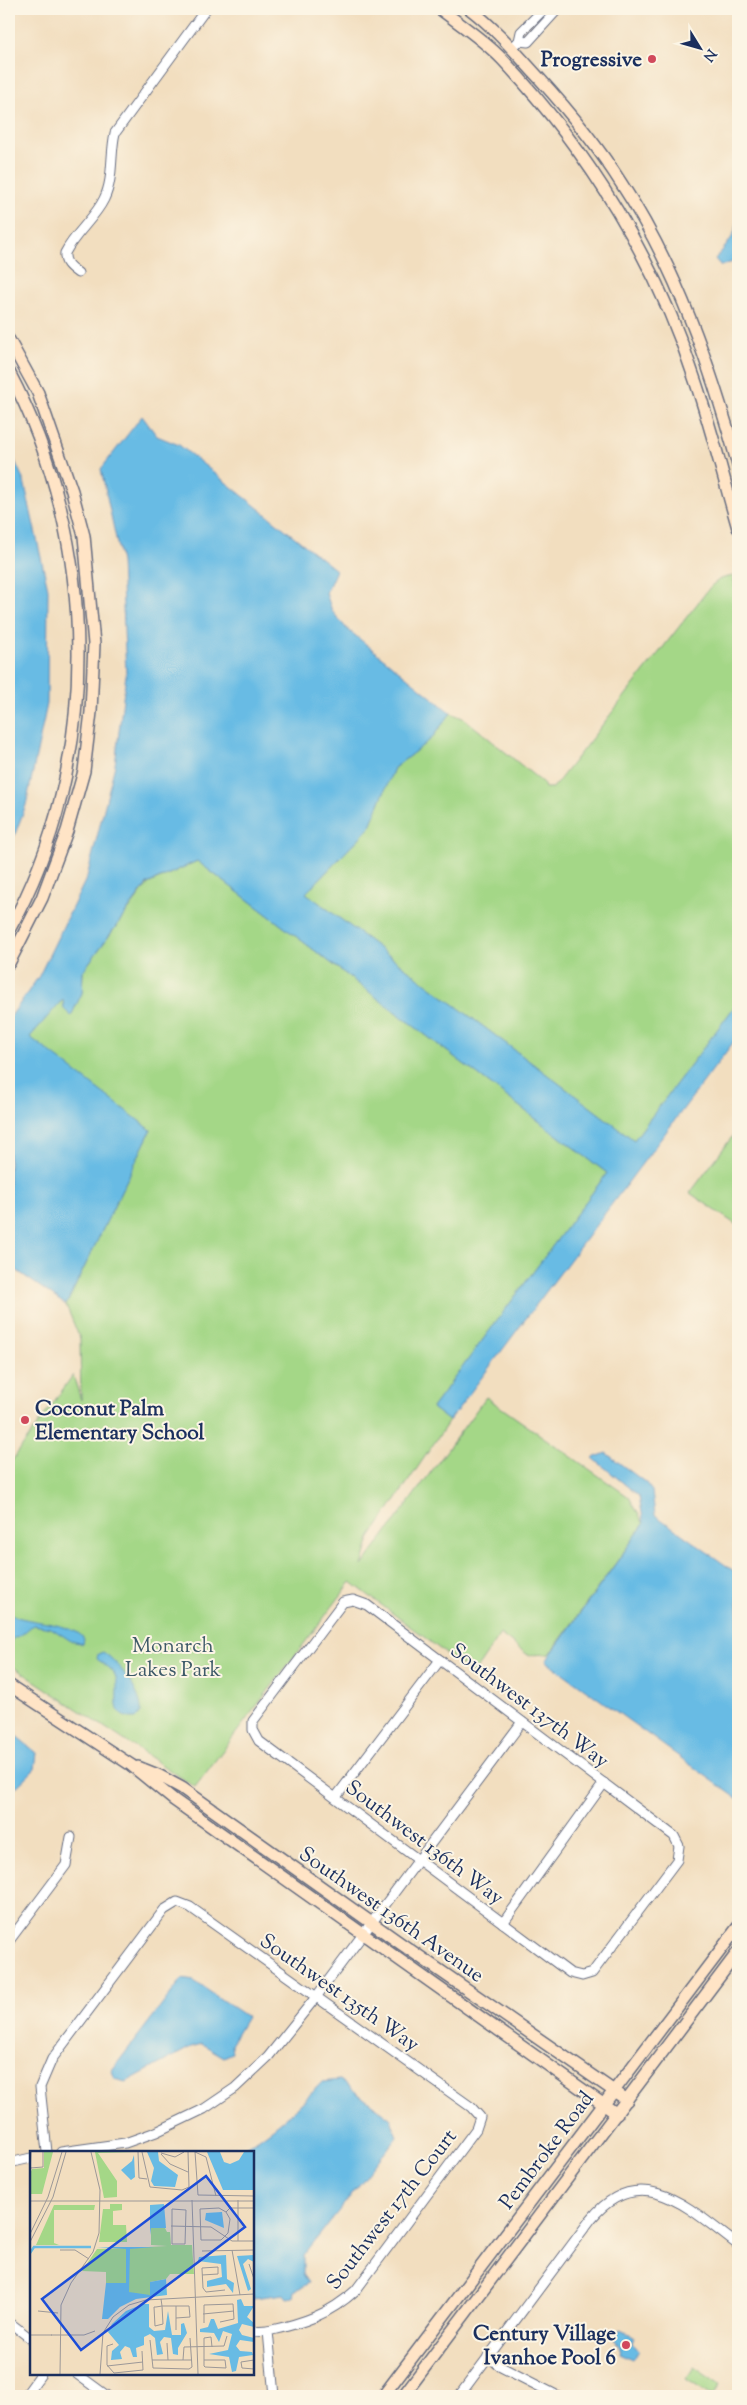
<svg xmlns="http://www.w3.org/2000/svg" width="747" height="2405" font-family="'Sorts Mill Goudy',serif">
<style>
.green{fill:#a4d787;stroke:#608372}
.water{fill:#68bbe4;stroke:#4275a1}
.lines{fill:none;stroke-linecap:round;stroke-linejoin:round}
.street-casing{stroke:#666c80;stroke-width:11}
.secondary-casing{stroke:#666c80;stroke-width:14}
.street{stroke:#fff;stroke-width:9}
.secondary{stroke:#ffe4c6;stroke-width:11}
.poi-dot{fill:#d1495b;stroke:#fcf5e5;stroke-width:2}
.labels{text-anchor:middle;stroke-width:4;stroke-linejoin:round;paint-order:stroke}
.poi-label{font-size:21px;font-weight:bold;fill:#1b2f5e;stroke:#fcf5e5;text-anchor:end}
.park-label{font-size:21px;fill:#3d5968;stroke:#fcf5e5}
.street-label{font-size:21px;fill:#1b2f5e;stroke:#fcf5e5}
.inset-river{fill:none;stroke:#68bbe4;stroke-width:2.5}
.inset-road{fill:none;stroke:#9c9898;stroke-width:1}
.view{fill:#1d4ed8;fill-opacity:0.15;stroke:#1d4ed8;stroke-width:2.5}
.inset-edge{fill:none;stroke:#1b2f5e;stroke-width:2.5}
</style>
<rect width="100%" height="100%" fill="#fcf5e5"/>
<filter id="ink" filterUnits="userSpaceOnUse"><feTurbulence type="fractalNoise" baseFrequency=".02" numOctaves="2"/><feDisplacementMap in="SourceGraphic" scale="10" xChannelSelector="R" yChannelSelector="G"/><feConvolveMatrix kernelMatrix="1 2 1 2 8 2 1 2 1" color-interpolation-filters="sRGB"/></filter>
<filter id="wash" filterUnits="userSpaceOnUse"><feTurbulence type="fractalNoise" baseFrequency=".0096" numOctaves="4" result="noise"/><feDisplacementMap in="SourceGraphic" scale="20" xChannelSelector="R" yChannelSelector="G"/><feGaussianBlur stdDeviation="1.12" result="paint"/><feColorMatrix in="noise" values="0 0 0 0 0 0 0 0 0 0 0 0 0 0 0 0 0 1.4 0 .05"/><feComposite in="paint" operator="in"/></filter>
<g filter="url(#wash)">
<rect width="100%" height="100%" fill="#f2debf"/>
<g class="green">
<path d="M733 576 738 599V1002L634 1140 306 893 369 828 394 768 431 739 451 713 465 719 543 783 545 788H553L711 586 720 579Z"/>
<path d="M197 861 607 1173 432 1408 449 1421 370 1538 362 1566 486 1397 629 1497 644 1524 550 1654 528 1655 500 1634 473 1674 351 1582 195 1787 9 1664V1465L73 1375 81 1400 80 1339 66 1305 151 1130 29 1037 64 998V1009L71 1015 82 993 83 971 148 884Z"/>
<path d="M738 1129V1226L690 1193Z"/>
<path d="M694 2367 720 2385 712 2396 686 2379Z"/>
</g>
<g class="water">
<path d="M738 219V260L721 266 715 259C726 246 736 236 738 219Z"/>
<path d="M142 416 157 436 179 445 336 570 326 593 332 611 346 628 451 713 431 739 394 768 369 828 306 893 634 1140 738 1002V1036L449 1421 432 1408 607 1173 197 861 147 884 83 971 82 993 71 1016 64 1009 63 999 30 1037 151 1130 66 1305 9 1265V1019L39 976 87 877 115 765 126 674 121 562 101 469Z"/>
<path d="M9 448 24 481 48 589 47 704 26 805 9 850Z"/>
<path d="M606 1453 646 1483 652 1491 655 1515 738 1574V1799L546 1661 644 1524 639 1496 593 1458Z"/>
<path d="M9 1614C26 1623 74 1622 84 1639L83 1644 71 1641 51 1628 33 1625 21 1635 12 1639 9 1649Z"/>
<path d="M103 1652C118 1661 143 1695 141 1712L136 1718C106 1720 122 1690 115 1675 112 1668 102 1663 97 1659L98 1654Z"/>
<path d="M9 1730 37 1753 35 1769 9 1794Z"/>
<path d="M182 1979 194 1981 247 2017 231 2044 232 2053 224 2057 202 2044 191 2047 126 2082 114 2079 112 2070Z"/>
<path d="M340 2080 391 2119 397 2137 303 2256V2274L309 2283 294 2291 293 2297 287 2298 284 2294 253 2298 252 2152H236C269 2135 297 2109 322 2082Z"/>
<path d="M620 2330 634 2336 632 2342 639 2351 632 2359 619 2353 620 2348 613 2338Z"/>
</g>
</g>
<g filter="url(#ink)">
<g class="lines">
<defs>
<g id="street">
<path d="M519 41 528 42 558 9"/>
<path d="M515 45 519 41 521 32 544 9"/>
<path d="M78 273C70 267 64 263 65 253 75 233 95 218 104 199 114 179 110 154 115 133L206 9"/>
<path d="M353 1600 367 1605 674 1836 679 1846 677 1860 592 1973 582 1976 570 1973 259 1741 253 1730V1721L343 1602Z"/>
<path d="M336 1797 440 1660"/>
<path d="M503 1923 604 1783"/>
<path d="M9 1941 66 1865 71 1837"/>
<path d="M47 2152 40 2087 52 2059 164 1910 177 1902 190 1907 471 2107 480 2117 476 2129 356 2290C329 2315 303 2323 268 2331L274 2396"/>
<path d="M61 2152 125 2143 156 2132 204 2109 235 2088 268 2057 316 1997 522 1722"/>
<path d="M9 2163 31 2158"/>
<path d="M9 2322 31 2339"/>
<path d="M252 2332 268 2331"/>
<path d="M488 2356 501 2367 558 2396"/>
<path d="M77 2374 107 2396"/>
<path d="M25 2396 41 2374"/>
<path d="M459 2396 591 2219C641 2158 692 2211 738 2245"/>
</g>
<g id="secondary">
<path d="M440 9C461 25 484 40 502 59 589 151 657 262 696 383 712 431 724 480 738 528"/>
<path d="M470 9C496 29 517 54 539 78 569 111 597 145 621 183 677 268 711 368 738 465"/>
<path d="M9 340 38 393 72 491 84 536 94 644 91 712 84 771 67 831 42 898 9 963"/>
<path d="M9 372C99 542 103 761 9 930"/>
<path d="M9 1685 131 1765 174 1800 617 2114"/>
<path d="M138 1767 158 1775 182 1788 400 1943 627 2100"/>
<path d="M383 2396 738 1927"/>
<path d="M403 2396 738 1952"/>
</g>
</defs>
<use href="#street" class="street-casing"/>
<use href="#secondary" class="secondary-casing"/>
<use href="#street" class="street"/>
<use href="#secondary" class="secondary"/>
</g>
</g>
<g class="poi-dot">
<circle cx="652" cy="59" r="5"/>
<circle cx="25" cy="1420" r="5"/>
<circle cx="626" cy="2345" r="5"/>
</g>
<g class="labels">
<g class="poi-label">
<text x="642" y="66">Progressive</text>
<text x="35" y="1415" text-anchor="start">Coconut Palm<tspan x="35" dy="24">Elementary School</tspan></text>
<text x="616" y="2340">Century Village<tspan x="616" dy="24">Ivanhoe Pool 6</tspan></text>
</g>
<g class="park-label">
<text x="173" y="1652">Monarch<tspan x="173" dy="24">Lakes Park</tspan></text>
</g>
<g class="street-label">
<text transform="translate(530 1705) rotate(37)" y="7">Southwest 137th Way</text>
<text transform="translate(425 1842) rotate(37)" y="7">Southwest 136th Way</text>
<text transform="translate(392 1914) rotate(35)" y="7">Southwest 136th Avenue</text>
<text transform="translate(340 1992) rotate(35)" y="7">Southwest 135th Way</text>
<text transform="translate(546 2150) rotate(-53)" y="7">Pembroke Road</text>
<text transform="translate(391 2209) rotate(-52)" y="7">Southwest 17th Court</text>
</g>
</g>
<g transform="translate(30 2151)">
<rect width="224" height="224" fill="#f2debf"/>
<path d="M14 1H23L12 43H0V23L2 18 14 17ZM65 1H105L68 2 87 30V46L74 47ZM80 53H92V59L83 60V74H96L97 91H69L73 58H80ZM24 54H65L64 59H24V92L29 94H6ZM121 77H135L137 81H140L141 94H162L164 123H140L136 128 120 131V144H103L99 141V97L137 95 121 94ZM96 97V132H76V121L52 120 67 98Z" fill="#a4d787"/>
<path d="M117 1H128L129 10 148 24 145 36 124 35 121 30 124 17ZM177 1H190L194 11 200 13 209 9 214 1H224V39H193ZM104 4 105 26 101 29 91 19 102 10ZM134 53 136 77H121L120 84V54ZM192 61 194 77 175 69 176 62ZM124 96 100 98 99 141 120 144V131L136 128 137 144 106 148 90 156 78 168H72L76 132H96V98L67 96ZM196 104 197 128 204 132 203 142 196 133 177 136V130L192 126 191 113 168 110 169 106ZM224 104V111L218 108 213 113 221 138 218 140 207 105ZM211 148 214 155H224L217 166 224 172V176L212 173 209 179 212 184 224 187V191L210 189 206 195 210 200 222 201 223 204 209 206 206 220 202 221 199 206 179 203 198 199 202 183 193 180 189 191 184 182 170 181V178L178 176 181 168H184L188 178 208 172 207 149ZM113 153H119V176L124 180 135 179 138 160 142 184H151V173L154 172 157 182 148 197V204L143 203 141 187 134 186 130 191 133 203 127 204 125 187 120 183 114 186V194L106 197 107 206H103L100 197 95 195 90 201 92 208 81 209 82 200 89 194 78 181 82 173 96 160Z" fill="#68bbe4"/>
<path class="inset-river" d="M0 102 4 96H61"/>
<path class="inset-road" d="M108 1 109 27 117 28M112 1 120 36 152 39 159 36 158 1M165 1 168 44 224 45M165 1 176 6 186 45M131 2 145 6 154 1M131 3 140 13 158 21M0 17 13 16V1M0 23 1 1M162 49 168 223M208 49V90M0 50H224M142 58 156 59 155 93H142ZM196 61 200 68 198 82 191 89H171L170 58 189 57 196 61 200 57H224M141 75 181 76 202 90H224M0 83 18 46 32 1M0 91 23 46 36 1M30 99H45L59 108M202 99 210 144M172 100 224 99M219 113 224 128M172 124 188 123V116L172 117V118L173 137 176 141 195 139M131 148 132 155 133 173 125 175 124 156H126L132 155H159L160 166 146 167M146 155V179M8 160 28 162M173 163 204 160M174 172V154L203 153 204 168 190 171M0 184H22M21 184H54L65 180M120 189 123 217 159 218 162 216 160 187M137 192 138 209M83 193 77 195V214L84 222 113 219 112 200M122 209H162M153 209 154 196 194 195 197 185M174 209H195L196 217 175 216 174 215V187L181 186 182 196M224 209 211 211 212 217 224 218M77 215 113 211M30 223 31 154 41 132 63 101 69 82 70 39 61 1M70 223 73 182 83 166 99 154 116 149 224 143"/>
<path class="view" d="M176 25 215 76 51 199 12 148Z"/>
<rect width="224" height="224" class="inset-edge"/>
</g>
<rect width="747" height="2405" fill="none" stroke="#fcf5e5" stroke-width="30"/>
<g transform="translate(700 48) rotate(127)" stroke="#fcf5e5" stroke-width="4" paint-order="stroke">
<path d="M0-4L9 19L0 12L-9 19Z" fill="#1b2f5e"/>
<text y="-8" font-size="14" font-weight="bold" text-anchor="middle" fill="#1b2f5e">N</text>
</g>
</svg>
